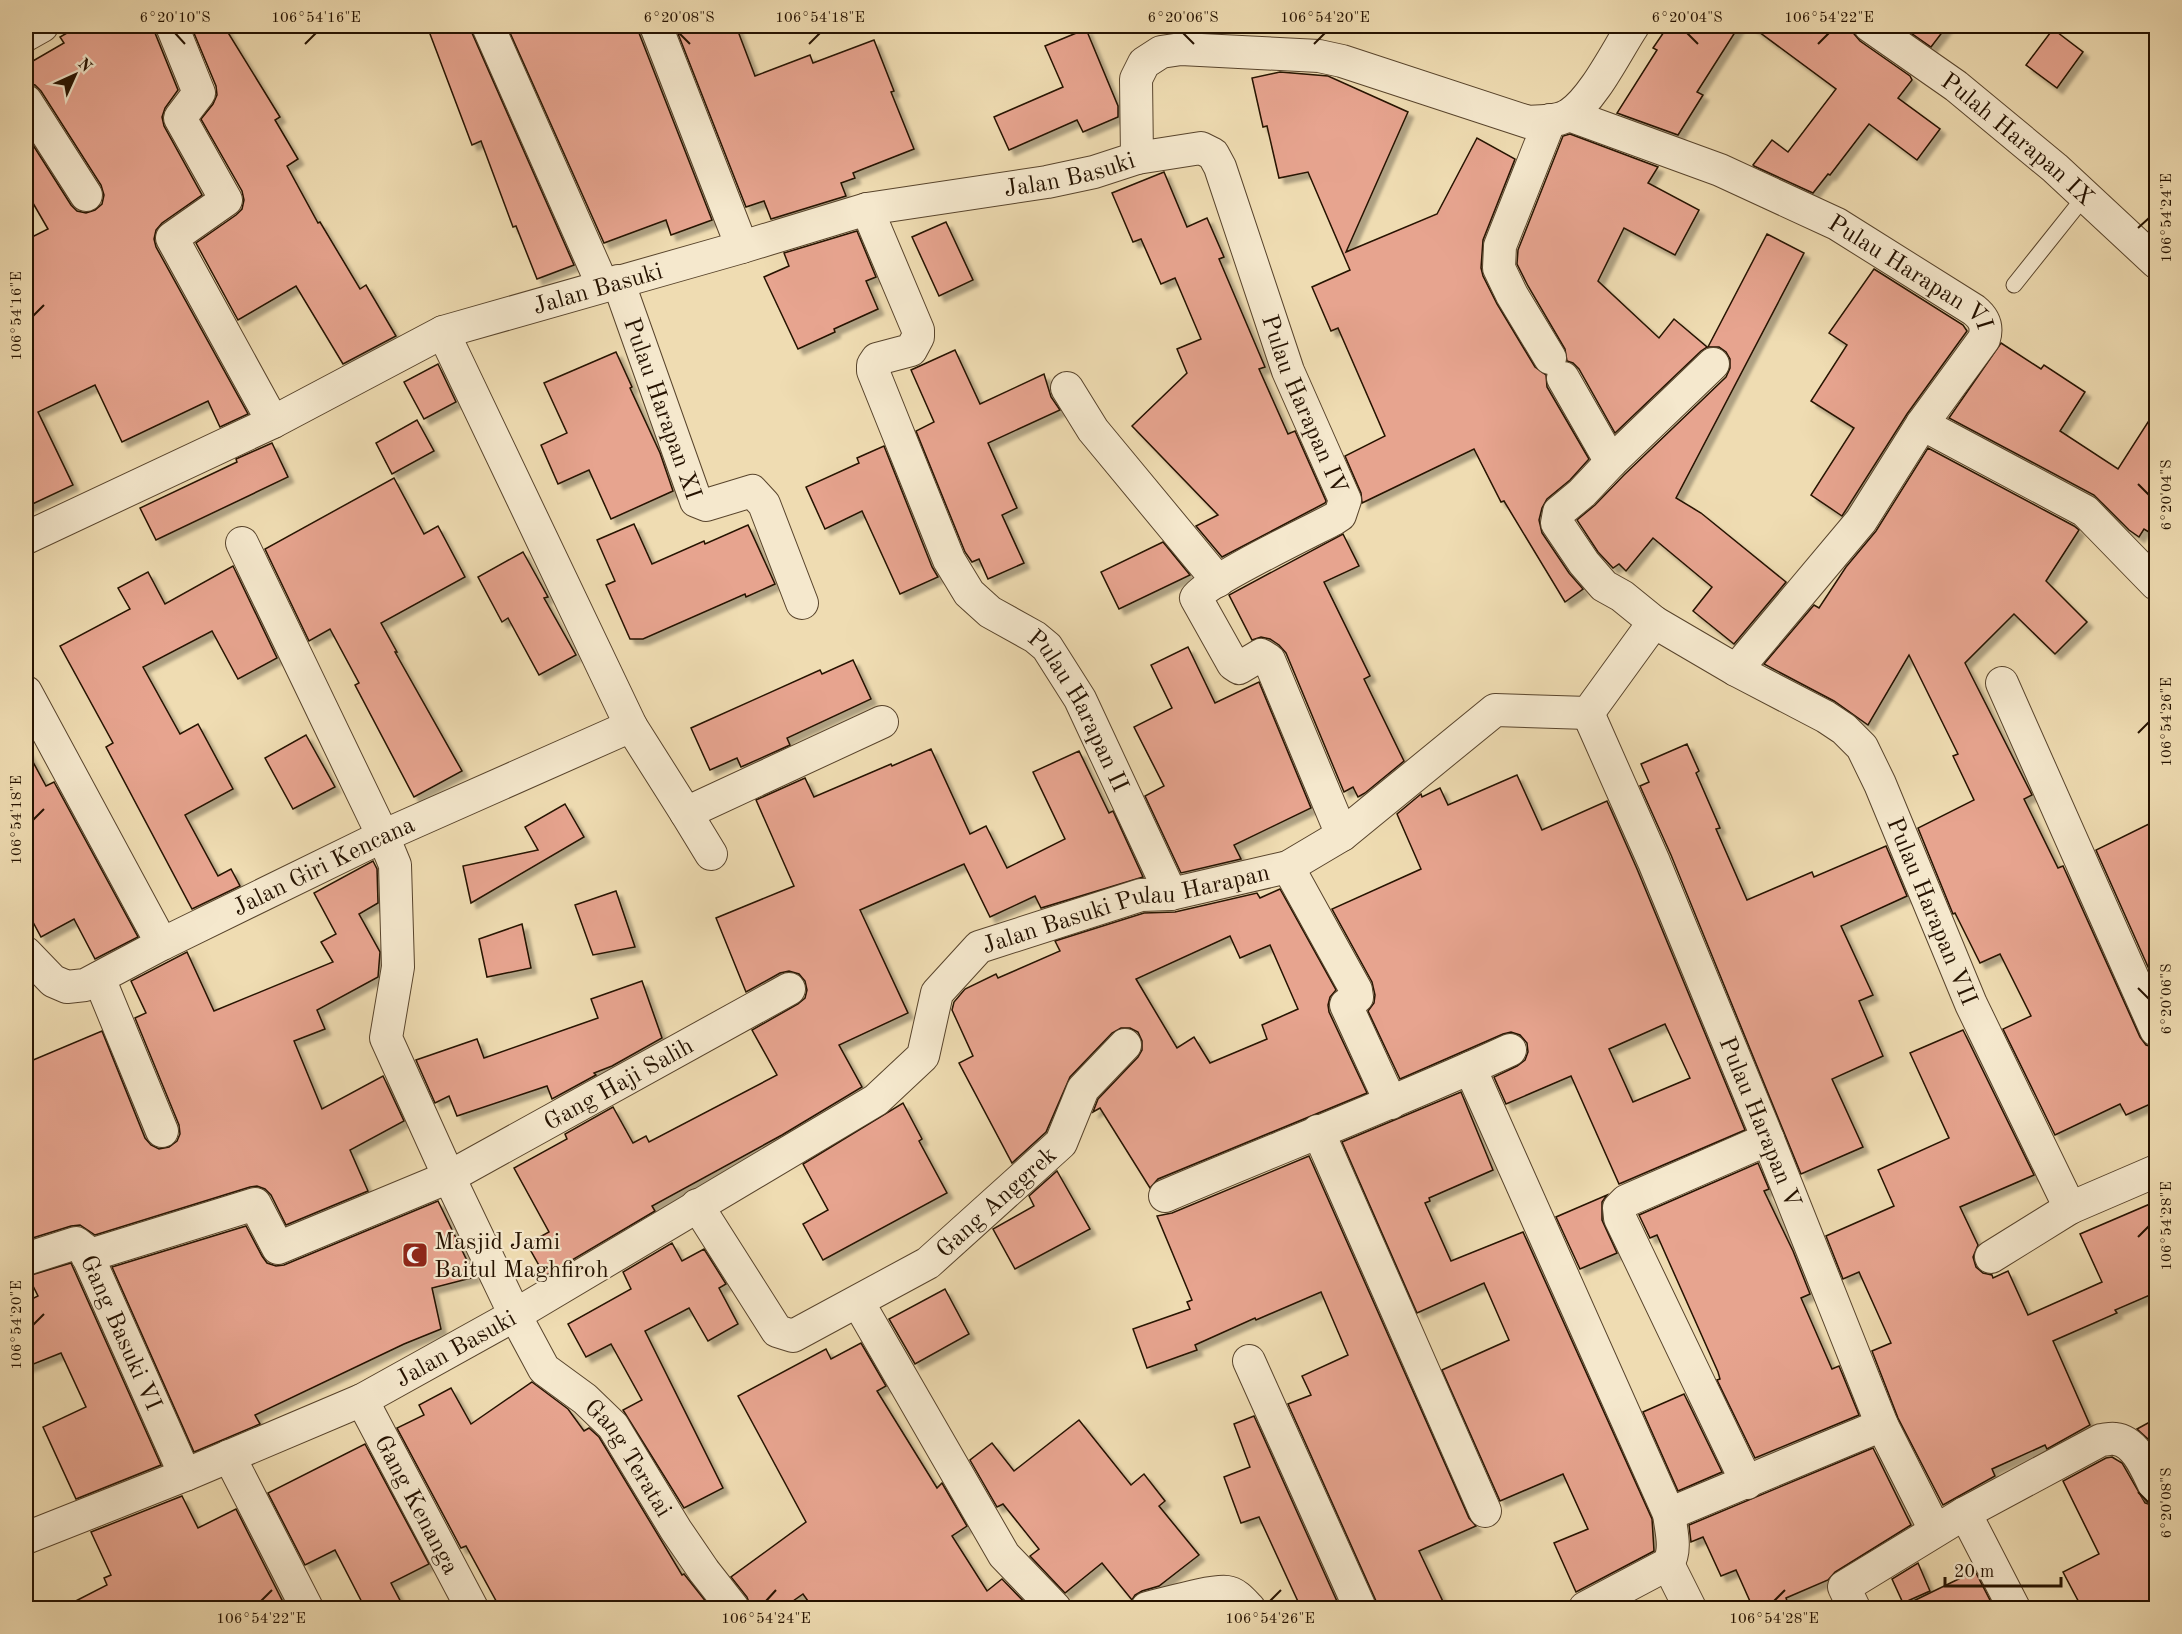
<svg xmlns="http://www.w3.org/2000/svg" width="2182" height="1634" font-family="'Old Standard TT',serif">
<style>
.building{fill:#e7a48f;stroke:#251200;stroke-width:1.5;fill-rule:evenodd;filter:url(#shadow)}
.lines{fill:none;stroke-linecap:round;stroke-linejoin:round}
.lane-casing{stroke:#58442c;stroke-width:17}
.street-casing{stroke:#58442c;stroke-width:34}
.lane{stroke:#f5e8cd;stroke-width:15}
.street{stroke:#f5e8cd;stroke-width:32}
.ticks{fill:none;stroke:#251200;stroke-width:2}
.labels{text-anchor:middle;stroke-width:4.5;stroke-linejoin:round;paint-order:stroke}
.street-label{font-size:24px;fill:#251200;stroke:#f5e8cd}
.poi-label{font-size:24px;fill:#251200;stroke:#f5e8cd;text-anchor:start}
.neatline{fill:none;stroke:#251200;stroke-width:2}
.ticks-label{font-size:15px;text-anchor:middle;fill:#251200}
</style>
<defs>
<filter id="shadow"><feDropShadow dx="5.5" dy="5.5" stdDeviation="1.5" flood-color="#0004"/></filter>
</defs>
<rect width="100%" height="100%" fill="#efdcb2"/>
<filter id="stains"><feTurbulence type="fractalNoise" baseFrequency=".00333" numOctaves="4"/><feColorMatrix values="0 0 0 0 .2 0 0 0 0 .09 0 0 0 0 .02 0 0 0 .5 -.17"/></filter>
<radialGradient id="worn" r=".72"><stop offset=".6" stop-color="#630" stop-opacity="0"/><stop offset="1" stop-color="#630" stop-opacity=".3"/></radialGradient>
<g class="building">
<path d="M79 26H154L155 33 178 90 165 108 162 117 164 126 202 195 162 223 156 230 154 239 156 247 248 414 220 427 208 401 122 442 95 385 38 412 73 485 26 507V240L48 229 26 191V134L71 205 77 211 86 213 95 210 102 204 104 195 101 185 41 91 35 85 26 83V65L64 43 60 37Z"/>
<path d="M191 26H224L280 117 275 120 298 159 287 166 318 223 320 222 360 289 366 285 396 336 343 364 296 286 238 320 196 243 236 215 242 209 244 200 242 191 201 119 213 104 217 95 216 86Z"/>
<path d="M427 26H470L472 33 574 265 537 279 516 226 513 227 481 141 472 145Z"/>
<path d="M507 26H638L639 33 712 220 671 235 666 220 604 243Z"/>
<path d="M675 26H736L755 76 810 55 813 63 874 40 894 91 891 92 914 149 853 173 855 178 841 183 846 196 771 219 764 201 746 207Z"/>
<path d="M1668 26H1739L1697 92 1703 95 1678 135 1617 113 1657 50 1653 48Z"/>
<path d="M1751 26H1852L1854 34 1860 41 1910 76 1912 80 1898 98 1940 129 1917 160 1869 124 1830 175 1828 174 1813 193 1754 166 1753 165 1772 140 1788 152 1836 89Z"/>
<path d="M1901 26H1947L1931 47Z"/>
<path d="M1086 29 1118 106V117L1083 132 1077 120 1009 150 994 117 1063 87 1045 46Z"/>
<path d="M2053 29 2083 52 2057 88 2026 65Z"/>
<path d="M1280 72 1328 76 1408 112 1346 252 1437 214 1477 138 1515 159 1483 240 1481 268 1483 276 1497 304 1535 367 1546 375 1547 387 1589 459 1570 480 1547 499 1542 508 1539 520 1542 533 1569 573 1583 589 1565 602 1504 501 1501 502 1474 449 1362 503 1361 493 1345 456 1385 436 1338 328 1331 331 1312 287 1350 270 1308 172 1279 178 1267 126 1263 127 1252 78Z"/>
<path d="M1570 134 1658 167 1648 183 1699 210 1675 255 1624 228 1598 281 1659 338 1674 319 1707 347 1701 351 1615 433 1579 369 1573 363 1567 361 1565 349 1528 286 1517 264 1518 250 1563 136Z"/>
<path d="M1164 172 1187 227 1207 218 1224 257 1219 259 1265 367 1259 369 1288 434 1295 431 1326 501 1325 503 1222 557 1196 526 1218 515 1132 426 1187 373 1177 349 1201 339 1175 278 1161 284 1141 239 1133 242 1112 193Z"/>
<path d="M946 222 973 280 939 296 912 237Z"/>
<path d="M857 231 876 277 866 281 878 309 834 329 835 332 798 349 764 277 789 266 784 253Z"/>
<path d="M1767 234 1804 253 1676 498 1701 513 1786 582 1734 644 1693 611 1712 587 1653 538 1626 571 1619 564 1613 568 1598 552 1577 520 1595 505 1624 475 1726 377 1730 368V359L1726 352 1719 347H1708Z"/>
<path d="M1874 269 1963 325 1967 331 1907 414 1842 516 1811 495 1854 428 1811 401 1847 345 1829 333Z"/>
<path d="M2001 343 2041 369 2044 365 2085 392 2060 431 2118 469 2157 408V537L2144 529 2139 537 2129 530 2094 495 1949 418Z"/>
<path d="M955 350 980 404 1044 374 1051 397 1060 410 988 443 1017 508 1002 515 1024 563 988 579 979 559 972 562 965 552 916 431 934 422 911 370Z"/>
<path d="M616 352 632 387 630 388 660 453 673 491 611 519 589 470 558 484 541 445 567 433 544 383Z"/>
<path d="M438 364 456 402 424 419 404 382Z"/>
<path d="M417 420 434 451 392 474 376 443Z"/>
<path d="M272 443 288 477 156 540 140 508 237 462 236 459Z"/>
<path d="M884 446 932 567 938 577 900 594 862 511 825 529 806 487 859 463 857 458Z"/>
<path d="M1928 448 2074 526 2079 530 2046 581 2087 622 2055 654 2014 614 1965 663 2032 795 2024 799 2058 868 2063 866 2140 1037 2146 1045 2157 1048V1101L2126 1115 2120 1104 2055 1135 2003 1029 2031 1016 2000 954 1980 963 1955 913 1953 914 1918 828 1974 800 1953 756 1958 754 1909 655 1868 725 1834 701 1764 664 1814 605 1819 608 1846 567 1876 531Z"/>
<path d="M394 478 424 534 438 526 465 577 381 623 397 652H395L462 771 414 797 355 685 359 683 330 629 309 641 265 549Z"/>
<path d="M634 524 652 564 704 541 705 544 748 525 775 584 746 597 745 594 643 639H630L606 585 615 581 597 540Z"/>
<path d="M1343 534 1359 566 1324 582 1370 676 1364 679 1404 761 1365 793 1358 797 1353 787 1344 792 1286 653 1279 645 1270 639 1261 637 1252 640 1229 595Z"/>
<path d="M1163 542 1190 575 1119 609 1101 572Z"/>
<path d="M523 552 548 597 544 598 576 655 539 675 508 618 502 622 478 577Z"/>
<path d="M233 566 277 658 238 679 212 631 143 667 180 734 198 724 233 789 185 815 218 876 231 869 240 886 192 909 106 747 113 743 60 646 130 609 118 588 148 572 165 604Z"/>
<path d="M1188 647 1215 703 1259 682 1311 808 1234 845 1241 859 1181 873 1145 796 1164 786 1134 727 1172 708 1151 665Z"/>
<path d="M853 660 871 699 787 738 790 745 741 767 737 758 710 770 691 728 820 670 822 674Z"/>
<path d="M306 735 335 787 293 809 265 758Z"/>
<path d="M1687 744 1699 771 1696 773 1720 828 1716 829 1747 900 1812 872 1814 877 1886 846 1907 896 1841 926 1873 995 1859 1001 1883 1056 1832 1079 1863 1147 1801 1174 1671 855 1640 786 1649 782 1641 764Z"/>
<path d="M26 749 46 786 54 782 138 937 95 959 74 919 41 937 26 909Z"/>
<path d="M931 749 970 834 986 826 1007 868 1065 839 1033 772 1079 751 1109 813 1113 811 1143 877 1041 908 1035 896 990 917 964 864 860 910 908 1013 839 1045 862 1087 782 1135 652 1206 655 1211 545 1276 527 1244 549 1232 514 1168 567 1139 565 1134 613 1107 633 1143 646 1136 649 1142 777 1075 752 1030 798 1004 805 998 807 990 805 981 799 974 789 971 780 973 746 992 716 918 794 886 756 800 805 778 814 797 891 764 892 766Z"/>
<path d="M1517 775 1542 830 1607 801 1637 869 1745 1130 1619 1184 1571 1076 1506 1104 1494 1077 1517 1066 1525 1060 1528 1052 1527 1043 1520 1035 1511 1032 1503 1034 1400 1079 1368 1011 1374 1003 1375 995 1372 982 1332 909 1421 869 1397 814 1421 794 1422 797 1440 788 1448 805ZM1665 1024 1690 1078 1633 1102 1609 1049Z"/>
<path d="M565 804 584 837 471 903 463 866 538 850 525 827Z"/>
<path d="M2157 820V987L2096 850Z"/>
<path d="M373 861 377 869 378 903 359 914 380 952 378 977 317 1010 325 1029 294 1041 322 1109 383 1076 404 1121 350 1150 368 1191 286 1225 271 1195 265 1189 257 1186 250 1187 95 1235 80 1225 71 1226 26 1240V1063L102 1031 145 1138 151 1145 159 1149 169 1147 177 1141 180 1134 179 1125 135 1018 146 1013 131 981 187 952 214 1011 333 962 321 942 336 934 314 893Z"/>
<path d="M1280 889 1336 990 1330 997 1328 1005 1329 1012 1367 1093 1158 1179 1150 1188 1100 1108 1093 1112 1098 1099 1138 1057 1142 1050V1041L1138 1032 1130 1028H1121L1112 1033 1070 1077 1046 1132 1012 1163 959 1063 973 1056 952 1010 954 1002 965 989 996 974 998 978 1060 951 1055 941 1144 913 1175 912 1257 893 1260 898ZM1230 936 1240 958 1270 945 1298 1009 1262 1025 1267 1039 1210 1063 1194 1037 1177 1048 1136 979Z"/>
<path d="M616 891 635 947 593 955 575 905Z"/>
<path d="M522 924 531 968 487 977 479 939Z"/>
<path d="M642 981 662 1038 612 1066 594 1073 596 1075 552 1099 547 1086 457 1116 449 1096 435 1103 416 1060 477 1039 484 1058 598 1018 591 999Z"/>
<path d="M1963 1030 2034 1175 1960 1207 1978 1245 1973 1257 1976 1267 1983 1273 1992 1275 1993 1278 2008 1271 2028 1315 2102 1282 2080 1234 2157 1201V1292L2115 1310 2117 1313 2053 1341 2090 1425 2047 1449 2045 1445 1992 1469 1995 1476 1943 1505 1898 1418 1872 1351 1891 1343 1859 1272 1843 1279 1826 1236 1894 1206 1878 1170 1949 1138 1910 1053Z"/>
<path d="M1461 1092 1493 1170 1429 1198 1430 1201 1425 1203 1451 1261 1523 1232 1652 1519 1654 1551 1576 1592 1554 1543 1588 1529 1563 1474 1500 1501 1442 1370 1509 1340 1484 1283 1417 1313 1342 1142Z"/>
<path d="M903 1103 922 1139 919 1141 947 1193 823 1260 803 1224 828 1210 803 1164Z"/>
<path d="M1309 1156 1469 1518 1476 1526 1419 1551 1446 1608H1378L1376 1601 1288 1404 1311 1395 1302 1376 1348 1355 1321 1292 1256 1320 1255 1318 1195 1345 1197 1350 1147 1368 1133 1329 1190 1309 1187 1302 1192 1300 1157 1216 1172 1213Z"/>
<path d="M1758 1163 1769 1189 1764 1191 1793 1251 1810 1294 1801 1298 1832 1369 1839 1366 1859 1415 1755 1458 1717 1380 1720 1379 1718 1372 1657 1235 1650 1238 1639 1215Z"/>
<path d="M1057 1171 1090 1229 1015 1269 993 1229 1034 1206 1029 1196Z"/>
<path d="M1607 1195 1602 1202V1220L1617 1253 1580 1269 1556 1217Z"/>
<path d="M438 1201 475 1277 432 1288 441 1329 404 1344 255 1415 260 1424 194 1452 112 1267 246 1226 262 1256 267 1263 276 1266 284 1265Z"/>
<path d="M672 1243 682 1261 704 1249 726 1284 719 1288 738 1324 708 1341 689 1308 645 1331 723 1488 684 1508 623 1410 642 1400 611 1344 586 1357 568 1324 631 1289 623 1272Z"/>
<path d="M71 1263 161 1465 76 1499 43 1427 86 1407 61 1353 26 1367V1302L38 1296 28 1276Z"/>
<path d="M945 1289 969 1334 915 1364 889 1319Z"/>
<path d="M861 1343 886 1386 877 1391 937 1488 942 1483 967 1526 952 1536 987 1591 1002 1579 1030 1608H813L803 1594 783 1608H751L747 1597 731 1577 806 1522 738 1396 826 1349 831 1359Z"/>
<path d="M532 1382 568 1409 584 1431 589 1428 599 1437 682 1575 684 1574 711 1608H500L466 1546 461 1548 397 1428 424 1415 419 1405 451 1388 471 1424Z"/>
<path d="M1684 1394 1722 1472 1678 1491 1643 1412Z"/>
<path d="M1254 1416 1340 1608H1301L1259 1517 1241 1523 1224 1477 1250 1467 1234 1424Z"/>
<path d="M2157 1418V1450L2148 1439 2137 1429Z"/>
<path d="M1079 1420 1131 1485 1144 1474 1165 1501 1159 1506 1199 1555 1159 1586 1142 1591 1135 1595 1132 1600 1102 1563 1065 1593 1030 1556 1039 1549 1003 1504 997 1507 970 1460 992 1443 1014 1471Z"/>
<path d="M365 1444 429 1564 391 1583 404 1608H365L335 1550 305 1565 268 1493Z"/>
<path d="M1873 1448 1911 1525 1835 1572 1828 1580 1786 1598 1787 1601 1769 1608H1753L1736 1570 1721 1576 1703 1537 1691 1542 1689 1525Z"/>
<path d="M2112 1457 2122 1463 2145 1503 2157 1507V1602L2144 1608H2082L2063 1572 2099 1554 2063 1481 2106 1458Z"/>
<path d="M182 1496 198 1528 236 1509 286 1608H62L107 1585 104 1578 111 1575 91 1532Z"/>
<path d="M1918 1563 1930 1591 1903 1603 1892 1579Z"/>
<path d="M1975 1571 1994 1608H1899Z"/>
</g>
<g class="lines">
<defs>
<path id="lane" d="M2014 285 2085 196"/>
<g id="street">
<path d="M172 26 199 93 180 118 226 200 172 238 273 422"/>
<path d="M488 26 603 286"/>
<path d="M656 26 742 247"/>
<path id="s1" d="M1870 26 1956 86 2055 168 2156 262"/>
<path d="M26 35 42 26"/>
<path d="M26 101 86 195"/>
<path id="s2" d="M1569 115 1720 170 1837 224 1974 310C1984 318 1988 326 1984 339L1922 424 1861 521 1736 670"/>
<path id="s3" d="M1137 158 1201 148 1213 154 1220 167 1288 371 1345 500 1340 515 1334 519C1311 531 1205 582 1196 598L1233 664 1239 668 1261 655 1269 660 1342 835"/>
<path id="s4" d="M867 209 918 330V337L911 350 877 359 873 365V371L949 560 969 593 990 612 1035 637 1047 647 1080 699 1171 894"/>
<path id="s5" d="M618 281 696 501 706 505 752 491 764 504 802 603"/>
<path d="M1550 358 1512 295 1499 268 1500 246 1550 120"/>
<path d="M1563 378 1611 462"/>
<path d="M1067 388 1093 430 1218 581"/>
<path d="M1922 424 2085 511 2156 584"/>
<path id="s6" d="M26 538 273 422 443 332 742 247 867 209 1047 182 1094 172 1137 158 1136 79 1144 63 1161 52 1181 49 1319 56 1342 61 1528 122C1541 121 1559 122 1570 114 1594 98 1617 50 1633 26"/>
<path id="s7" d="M242 543 383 836 395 865 398 967 386 1038 449 1177 515 1315 544 1369 585 1399 613 1426 676 1530 704 1571 733 1608"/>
<path d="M1654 622 1622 596 1604 586 1584 563 1557 523 1559 512 1582 493 1611 462 1713 364"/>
<path d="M2002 683 2156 1030"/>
<path d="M26 692 162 944"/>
<path id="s8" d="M1588 713 1654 862 1768 1139 1882 1425 1935 1530"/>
<path d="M631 726 686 813 882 722"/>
<path d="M686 813 711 854"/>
<path d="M1288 867 1356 990 1357 997 1346 1005 1391 1103"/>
<path id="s9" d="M26 953 53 981 67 987 85 985 162 944 383 836 631 726 443 332"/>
<path d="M99 978 162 1131"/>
<path d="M1470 1068 1669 1514C1671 1530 1677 1550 1668 1564L1585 1608"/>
<path d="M1318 1131 1485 1511"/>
<path d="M1165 1196C1280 1147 1397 1102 1510 1050"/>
<path id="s10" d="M697 1205 777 1331 793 1336 928 1263 1061 1143 1083 1089 1125 1045"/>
<path id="s11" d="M87 1256 255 1204 278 1248 449 1177 789 989"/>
<path d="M1991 1257 2070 1208 2156 1171"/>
<path id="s12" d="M26 1259 76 1243 85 1250 185 1475"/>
<path d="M858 1302 1004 1555 1055 1608"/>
<path d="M1249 1361 1360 1608"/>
<path id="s13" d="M362 1400 472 1608"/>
<path d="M229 1456 307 1608"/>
<path d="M1747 1483 1620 1218 1619 1208 1626 1201 1768 1139"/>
<path d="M1965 1513 2014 1608"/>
<path d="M1669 1514 1882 1425"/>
<path id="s14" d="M26 1538 185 1475 362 1400 515 1315 876 1100 923 1056 937 993 979 947 1141 895 1171 894 1288 867 1342 835 1495 710 1588 713 1654 622 1736 670 1826 717 1844 729 1862 747 1880 784 1971 1004 2070 1208"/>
<path d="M1668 1564 1690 1608"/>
<path d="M1147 1608C1165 1604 1211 1590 1227 1592 1236 1593 1243 1602 1249 1608"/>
<path d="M1854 1608 1844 1587 1965 1513 2101 1440C2105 1440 2111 1438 2115 1439 2137 1441 2148 1473 2156 1489"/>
</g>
</defs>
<use href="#lane" class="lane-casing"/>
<use href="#street" class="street-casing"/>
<use href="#lane" class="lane"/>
<use href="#street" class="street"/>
</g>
<path class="ticks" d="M175 33 185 44M679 33 690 44M1183 33 1194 44M1687 33 1698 44M305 44 316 33M809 44 820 33M1314 44 1325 33M1818 44 1829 33M2138 228 2149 218M33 316 44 305M2138 484 2149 495M2138 733 2149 722M33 820 44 809M2138 988 2149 999M2138 1237 2149 1226M33 1325 44 1314M2138 1492 2149 1503M261 1601 272 1590M766 1601 776 1590M1270 1601 1281 1590M1774 1601 1785 1590"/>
<defs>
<symbol id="mosque-square" viewBox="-11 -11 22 22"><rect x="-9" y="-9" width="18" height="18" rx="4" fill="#8f2418" stroke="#f5e8cd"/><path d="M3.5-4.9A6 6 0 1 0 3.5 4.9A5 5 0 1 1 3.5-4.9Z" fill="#fff"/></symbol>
</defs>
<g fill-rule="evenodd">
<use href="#mosque-square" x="400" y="1240" width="30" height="30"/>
</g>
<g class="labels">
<g class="street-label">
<text dy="8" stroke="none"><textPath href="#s1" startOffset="186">Pulah Harapan IX</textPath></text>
<text dy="8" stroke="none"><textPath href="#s6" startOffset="1112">Jalan Basuki</textPath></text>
<text dy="8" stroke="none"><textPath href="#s2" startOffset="378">Pulau Harapan VI</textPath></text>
<text dy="8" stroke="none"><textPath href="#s6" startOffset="626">Jalan Basuki</textPath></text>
<text dy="8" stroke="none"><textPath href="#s3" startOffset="345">Pulau Harapan IV</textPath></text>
<text dy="8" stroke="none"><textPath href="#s5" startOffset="135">Pulau Harapan XI</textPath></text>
<text dy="8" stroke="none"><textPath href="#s4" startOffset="610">Pulau Harapan II</textPath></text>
<text dy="8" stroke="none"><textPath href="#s9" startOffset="339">Jalan Giri Kencana</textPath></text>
<text dy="8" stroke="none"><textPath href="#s14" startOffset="1302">Jalan Basuki Pulau Harapan</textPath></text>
<text dy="8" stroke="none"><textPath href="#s14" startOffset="2358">Pulau Harapan VII</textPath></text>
<text dy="8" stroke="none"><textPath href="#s11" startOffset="604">Gang Haji Salih</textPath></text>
<text dy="8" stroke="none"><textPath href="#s8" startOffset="444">Pulau Harapan V</textPath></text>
<text dy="8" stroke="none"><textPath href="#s10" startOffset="411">Gang Anggrek</textPath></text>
<text dy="8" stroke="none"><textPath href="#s12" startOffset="154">Gang Basuki VI</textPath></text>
<text dy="8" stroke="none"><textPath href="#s14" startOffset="470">Jalan Basuki</textPath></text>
<text dy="8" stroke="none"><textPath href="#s7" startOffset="1022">Gang Teratai</textPath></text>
<text dy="8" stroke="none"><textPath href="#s13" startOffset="118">Gang Kenanga</textPath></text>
</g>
<g class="poi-label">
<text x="434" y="1249">Masjid Jami<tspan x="434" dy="28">Baitul Maghfiroh</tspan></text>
</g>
</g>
<rect width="2182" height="1634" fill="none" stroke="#efdcb2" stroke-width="66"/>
<g transform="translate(75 75) rotate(45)" stroke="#f5e8cd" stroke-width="4.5" paint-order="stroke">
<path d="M0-4.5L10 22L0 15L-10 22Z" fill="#251200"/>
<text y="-9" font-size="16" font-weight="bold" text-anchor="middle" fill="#251200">N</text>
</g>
<path d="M1945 1577v9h116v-9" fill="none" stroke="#251200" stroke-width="3"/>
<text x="1954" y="1577" font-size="18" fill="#251200" stroke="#f5e8cd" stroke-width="4.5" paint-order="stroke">20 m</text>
<rect x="33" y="33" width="2116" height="1568" class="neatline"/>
<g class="ticks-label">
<text x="175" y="22">6°20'10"S</text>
<text x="316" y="22">106°54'16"E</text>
<text x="679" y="22">6°20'08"S</text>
<text x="820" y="22">106°54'18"E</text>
<text x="1183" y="22">6°20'06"S</text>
<text x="1325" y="22">106°54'20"E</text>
<text x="1687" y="22">6°20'04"S</text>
<text x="1829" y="22">106°54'22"E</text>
<text transform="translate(2166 218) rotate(-90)" y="5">106°54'24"E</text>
<text transform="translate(16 316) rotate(-90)" y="5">106°54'16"E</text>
<text transform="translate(2166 495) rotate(-90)" y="5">6°20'04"S</text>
<text transform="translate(2166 722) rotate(-90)" y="5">106°54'26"E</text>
<text transform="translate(16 820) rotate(-90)" y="5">106°54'18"E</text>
<text transform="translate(2166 999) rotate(-90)" y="5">6°20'06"S</text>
<text transform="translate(2166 1226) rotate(-90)" y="5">106°54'28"E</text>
<text transform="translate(16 1325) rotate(-90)" y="5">106°54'20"E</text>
<text transform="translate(2166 1503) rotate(-90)" y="5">6°20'08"S</text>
<text x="261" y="1623">106°54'22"E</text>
<text x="766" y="1623">106°54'24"E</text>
<text x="1270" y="1623">106°54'26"E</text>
<text x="1774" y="1623">106°54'28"E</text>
</g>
<rect width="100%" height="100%" filter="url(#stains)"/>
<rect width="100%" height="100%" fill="url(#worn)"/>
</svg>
